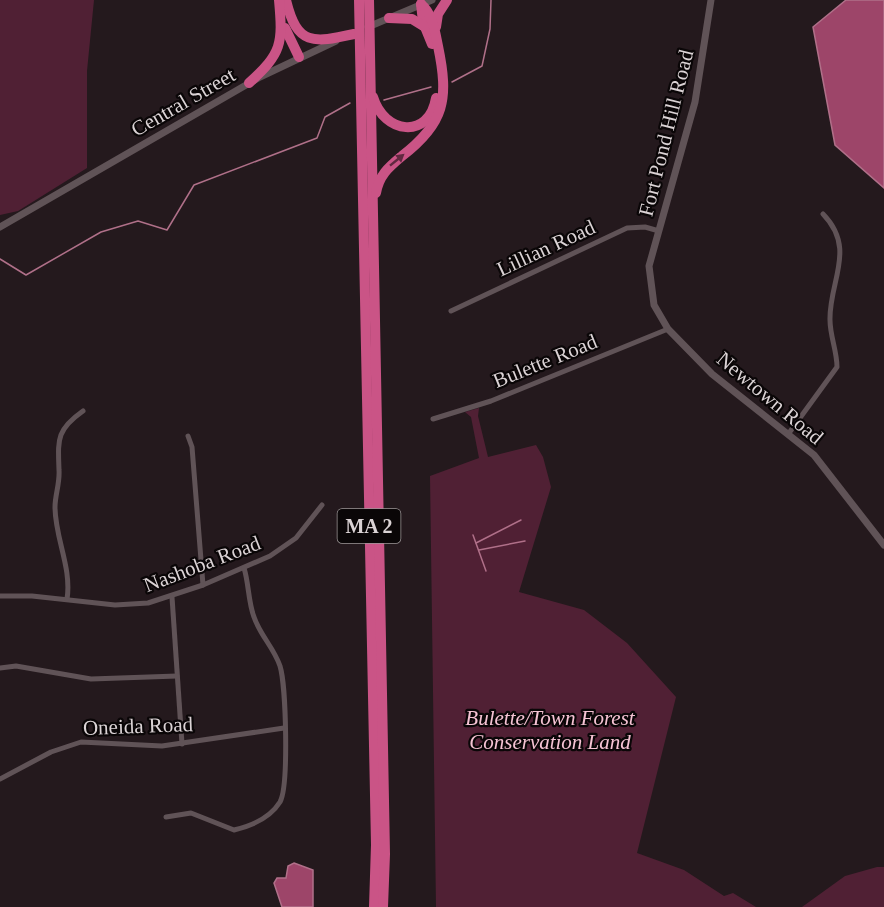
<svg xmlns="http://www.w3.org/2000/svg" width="884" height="907" font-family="Georgia,serif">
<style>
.green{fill:#502034}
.water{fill:#9d4569;stroke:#b07089;stroke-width:1.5}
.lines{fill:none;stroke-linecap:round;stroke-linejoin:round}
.stream{stroke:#b07089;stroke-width:1.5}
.minor{stroke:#605357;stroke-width:5}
.tertiary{stroke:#605357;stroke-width:7}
.motorway{stroke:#ca5486;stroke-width:10}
.oneway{fill:#602940}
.labels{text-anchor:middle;stroke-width:4.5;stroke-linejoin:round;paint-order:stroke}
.shield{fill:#0a0607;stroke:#9c9697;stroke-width:1.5}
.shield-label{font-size:20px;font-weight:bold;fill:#dbd3d5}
.street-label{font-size:21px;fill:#dbd3d5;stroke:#0a0607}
.park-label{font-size:21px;font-style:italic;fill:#f6c3d4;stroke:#0a0607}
</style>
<rect width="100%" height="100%" fill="#24191d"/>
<g class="green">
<path d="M0 0H94L87 71V168L18 211 0 215Z"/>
<path d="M479 408 478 416 488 457 536 445 543 457 551 487 519 592 584 610 627 643 676 697 637 853 684 870 724 896 733 893 756 907H436L430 476 479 458 471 417 465 412Z"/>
<path d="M877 867H884V907H802L845 876Z"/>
</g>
<g class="water">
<path d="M846 0H884V188L835 145 813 27Z"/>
<path d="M294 863 313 870V907H282L274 883 277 878H286L288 866Z"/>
</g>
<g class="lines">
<g class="stream">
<path d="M452 82 482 66 490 29 491 0"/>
<path d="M384 100 431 87"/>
<path d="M0 259 26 275 101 232 138 221 167 230 194 185 317 138 325 117 350 103"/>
<path d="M473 535 486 571"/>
<path d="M476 543 521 520"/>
<path d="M479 550 525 541"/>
</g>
<g class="minor">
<path d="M451 311 627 228 645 227 659 231"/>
<path d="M433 419 491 401 668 329"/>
<path d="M789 433 837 367C837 351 830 336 830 320 829 281 857 249 823 214"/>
<path d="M188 436 192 447 203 585"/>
<path d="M0 596H32L115 605 148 603 203 585 270 556 296 538 322 505"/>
<path d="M172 597 182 744"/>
<path d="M67 599C72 568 55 538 55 507 55 495 60 483 59 470 58 440 56 430 83 411"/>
<path d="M0 668 16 666 91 679 177 676"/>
<path d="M0 779 51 752 81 742 162 746 284 728"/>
<path d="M166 817 191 813 234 830C251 826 270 818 280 802 289 786 286 685 280 666 274 648 260 635 254 617 248 601 249 584 244 568"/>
</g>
<g class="tertiary">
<path d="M711 0 695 102 649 266 654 305 668 329 712 374 814 455 884 545"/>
<path d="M368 27 432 0"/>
<path d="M0 227 260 77 336 41"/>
</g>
<g class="motorway">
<path d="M286 0C297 46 313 43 354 34"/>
<path d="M359 0 376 845 374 907"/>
<path d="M369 0 385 854 383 907"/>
<path d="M421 4 423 22 432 44"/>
<path d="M389 18 412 19 425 27"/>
<path d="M436 27 438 14 447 0"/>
<path d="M285 28 299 57"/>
<path d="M249 83C282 53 283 44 279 0"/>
<path d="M373 97C384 134 429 140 436 98"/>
<path d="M376 193C379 175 389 167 402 156 445 123 449 99 438 46 435 32 433 14 421 4"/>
</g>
</g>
<defs><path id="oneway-solid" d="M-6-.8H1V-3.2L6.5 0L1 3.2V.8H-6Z" transform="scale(1.5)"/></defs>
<use class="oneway" href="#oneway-solid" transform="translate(397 160) rotate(-39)"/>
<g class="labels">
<rect class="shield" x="337.5" y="509" width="63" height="34" rx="4.5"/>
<g class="shield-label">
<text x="369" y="533">MA 2</text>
</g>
<g class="street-label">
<text transform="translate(183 102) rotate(-30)" y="7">Central Street</text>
<text transform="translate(666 133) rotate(-76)" y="7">Fort Pond Hill Road</text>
<text transform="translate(546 248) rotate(-25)" y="7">Lillian Road</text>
<text transform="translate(545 361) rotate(-22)" y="7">Bulette Road</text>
<text transform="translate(770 398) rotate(40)" y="7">Newtown Road</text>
<text transform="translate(202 564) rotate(-21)" y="7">Nashoba Road</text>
<text transform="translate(138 726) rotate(-2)" y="7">Oneida Road</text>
</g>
<g class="park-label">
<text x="550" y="725">Bulette/Town Forest<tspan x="550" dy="24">Conservation Land</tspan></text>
</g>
</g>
</svg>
